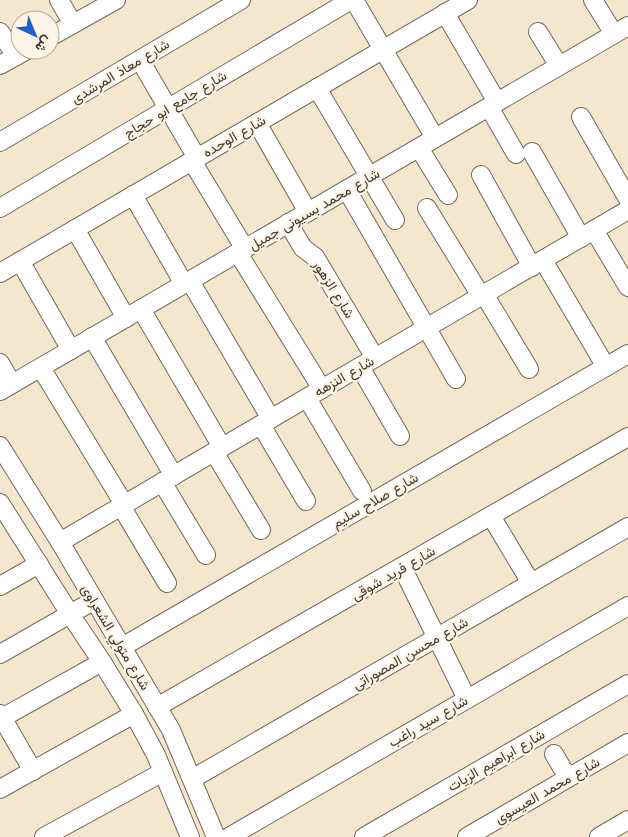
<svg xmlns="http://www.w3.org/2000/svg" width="628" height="837" font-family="'Work Sans',Vazirmatn,sans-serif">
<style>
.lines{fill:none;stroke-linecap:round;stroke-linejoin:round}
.minor-casing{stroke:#756854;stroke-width:20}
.minor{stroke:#fff;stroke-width:18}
.labels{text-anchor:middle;stroke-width:4.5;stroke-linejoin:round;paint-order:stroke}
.street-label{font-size:14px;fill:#3f3930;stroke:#fdf4e6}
</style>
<rect width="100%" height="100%" fill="#f4e6cf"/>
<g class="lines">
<defs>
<g id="minor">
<path d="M59 0 73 24"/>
<path d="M354 0 435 138"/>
<path d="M593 0 614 34"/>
<path d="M445 13 497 102"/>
<path d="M0 32 16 56"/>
<path d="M538 32 559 66"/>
<path d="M50 37 116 0"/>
<path d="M140 60 197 158"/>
<path d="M0 65 27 50"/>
<path d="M317 88 395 220"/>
<path d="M489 107 516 154"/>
<path d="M581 117 628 199"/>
<path d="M257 123 308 212"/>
<path d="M0 142 241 0"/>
<path d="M419 148 448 195"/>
<path d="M532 152 581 238"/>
<path d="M192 161 245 249"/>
<path d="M481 175 532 267"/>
<path d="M347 190 456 379"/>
<path d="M133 195 184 284"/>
<path d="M0 208 351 0"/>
<path d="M427 208 481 296"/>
<path d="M288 223 303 248 315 257 318 262 375 358"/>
<path d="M75 229 126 318"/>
<path d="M594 230 628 287"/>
<path d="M238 253 322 389"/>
<path d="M543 260 606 367"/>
<path d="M20 261 71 350"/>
<path d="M0 273 468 0"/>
<path d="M190 281 271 419"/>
<path d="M484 294 529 369"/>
<path d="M141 309 222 447"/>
<path d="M92 337 174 476"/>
<path d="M0 363 12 384"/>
<path d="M360 367 400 436"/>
<path d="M41 368 124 504"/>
<path d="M0 391 628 26"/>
<path d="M307 398 362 491"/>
<path d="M261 425 306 501"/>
<path d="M0 446 60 542 171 730 216 837"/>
<path d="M214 452 261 530"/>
<path d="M162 482 206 555"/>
<path d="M0 503 70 614 102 662 134 714 156 755 190 837"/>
<path d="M121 506 167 583"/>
<path d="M491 516 531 583"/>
<path d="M60 542 628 210"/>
<path d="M402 567 467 699"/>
<path d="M0 586 39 564"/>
<path d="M122 647 628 354"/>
<path d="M0 654 93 601"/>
<path d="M157 707 628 437"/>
<path d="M0 714 33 771"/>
<path d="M2 718 102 662"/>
<path d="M554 754 568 778"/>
<path d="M192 779 628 527"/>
<path d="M0 789 134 714"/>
<path d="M44 837 163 772"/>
<path d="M229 837 628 606"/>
<path d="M364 837 628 684"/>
<path d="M467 837 628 743"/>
<path d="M599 837 628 820"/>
</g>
</defs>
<use href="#minor" class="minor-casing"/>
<use href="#minor" class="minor"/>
</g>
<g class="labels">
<g class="street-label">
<text transform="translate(120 71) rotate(-31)" y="5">شارع معاذ المرشدى</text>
<text transform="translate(175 104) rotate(-31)" y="5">شارع جامع ابو حجاج</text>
<text transform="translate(234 136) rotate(-30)" y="5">شارع الوحده</text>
<text transform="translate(314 209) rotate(-30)" y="5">شارع محمد بسيونى جميل</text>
<text transform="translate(334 289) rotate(58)" y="5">شارع الزهور</text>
<text transform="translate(344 376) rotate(-30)" y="5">شارع النزهه</text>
<text transform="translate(375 500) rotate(-30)" y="5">شارع صلاح سليم</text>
<text transform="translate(393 573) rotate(-30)" y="5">شارع فريد شوقى</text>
<text transform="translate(116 637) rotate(59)" y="5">شارع متولي الشعراوى</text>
<text transform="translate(410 653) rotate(-30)" y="5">شارع محسن المصوراتى</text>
<text transform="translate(428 721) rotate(-30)" y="5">شارع سيد راغب</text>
<text transform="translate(496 760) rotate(-30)" y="5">شارع ابراهيم الزيات</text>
<text transform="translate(547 790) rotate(-30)" y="5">شارع محمد العيسوى</text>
</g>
</g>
<g transform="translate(35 35) rotate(136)"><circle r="24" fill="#fdf4e6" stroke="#b1a99d"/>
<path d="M0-4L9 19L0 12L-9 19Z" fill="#1961cc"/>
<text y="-8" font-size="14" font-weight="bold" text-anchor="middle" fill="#3f3930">ش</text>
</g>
</svg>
